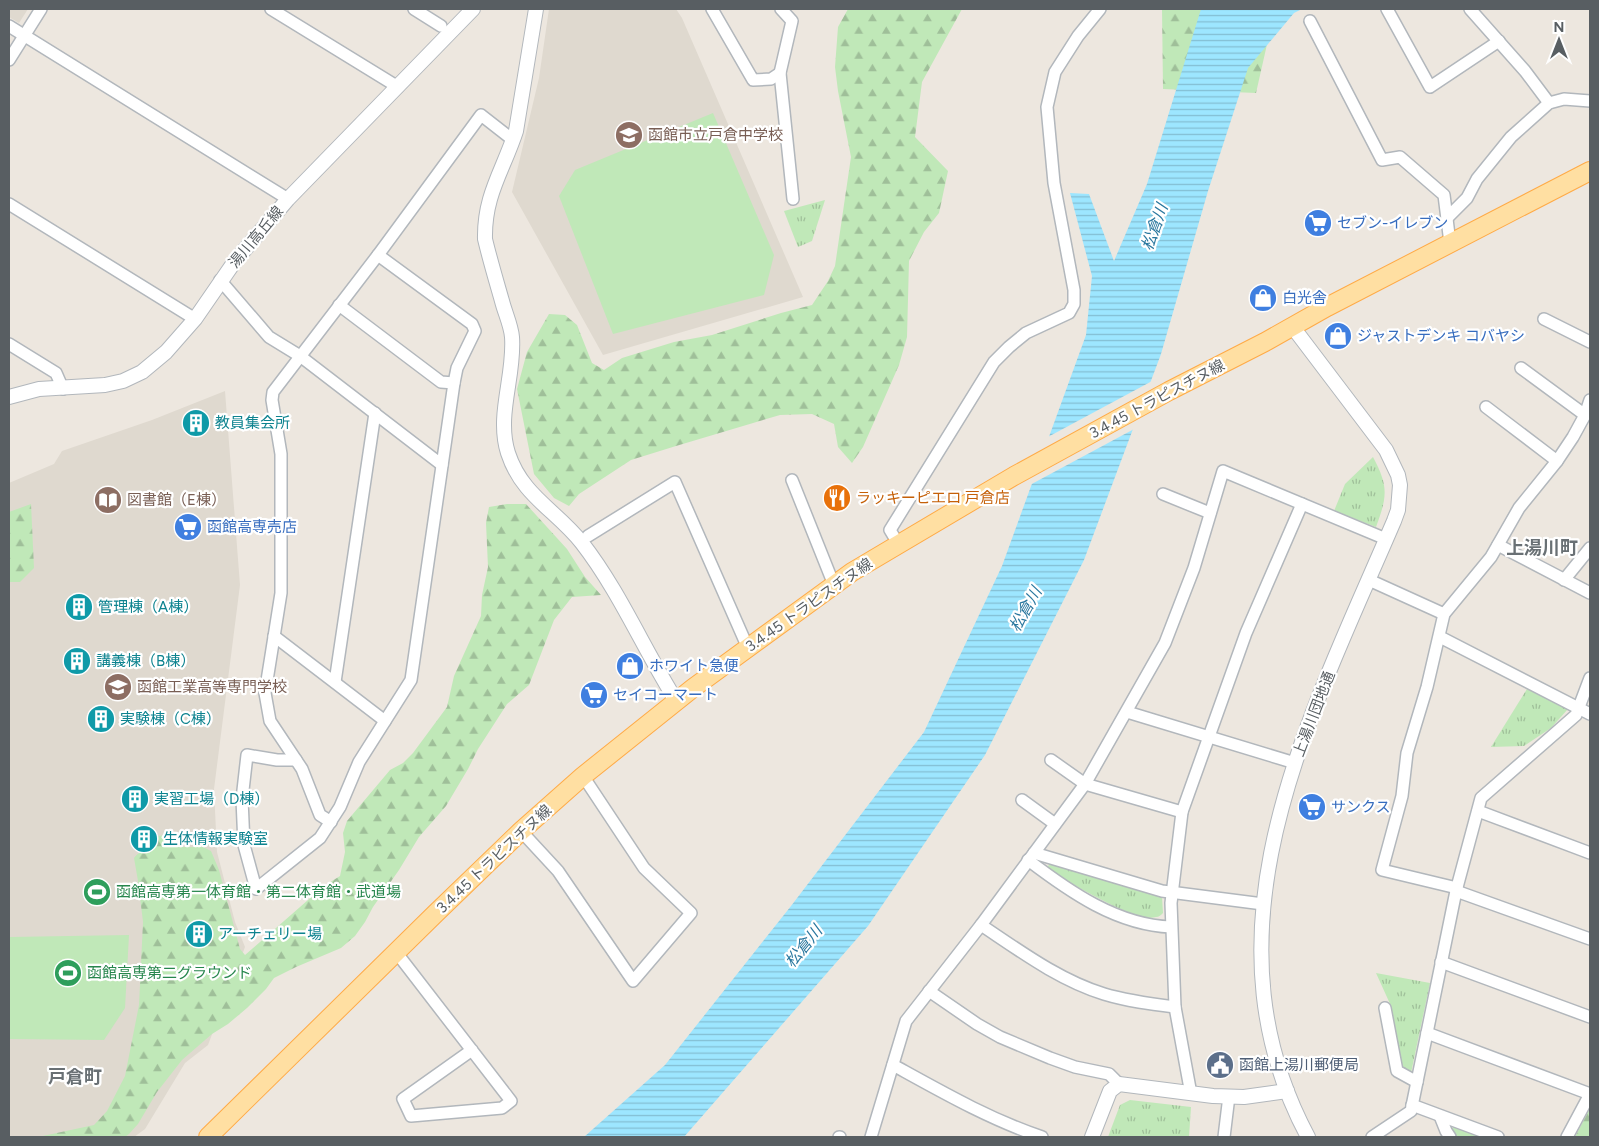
<svg xmlns="http://www.w3.org/2000/svg" width="1599" height="1146" font-family="Figtree,'Noto Sans JP',sans-serif">
<style>
.education{fill:#dfd9cf}
.grass{fill:url(#grass-tufts)}
.forest{fill:url(#forest-firs)}
.garden{fill:#c0e8b8}
.water{fill:url(#water-rules)}
.pier{fill:#ede7df}
.lines{fill:none;stroke-linecap:round;stroke-linejoin:round}
.minor-casing{stroke:#b2b7bc;stroke-width:14}
.tertiary-casing{stroke:#b2b7bc;stroke-width:16}
.primary-casing{stroke:#ffaa46;stroke-width:20}
.minor{stroke:#fff;stroke-width:11}
.tertiary{stroke:#fff;stroke-width:14}
.primary{stroke:#ffdfa2;stroke-width:18}
.labels{text-anchor:middle;stroke-width:4.5;stroke-linejoin:round;paint-order:stroke}
.education-label{font-size:15px;fill:#785e54;stroke:#fff;text-anchor:start}
.shop-label{font-size:15px;fill:#366cbe;stroke:#fff;text-anchor:start}
.street-label{font-size:15px;fill:#585e62;stroke:#fff}
.culture-label{font-size:15px;fill:#0d838f;stroke:#fff;text-anchor:start}
.food-label{font-size:15px;fill:#c56008;stroke:#fff;text-anchor:start}
.leisure-label{font-size:15px;fill:#27864d;stroke:#fff;text-anchor:start}
.service-label{font-size:15px;fill:#4e5e75;stroke:#fff;text-anchor:start}
.water-label{font-size:16px;font-style:italic;fill:#2b789f;stroke:#fff}
.quarter-label{font-size:18px;font-weight:bold;fill:#697074;stroke:#fff}
</style>
<defs>
<pattern id="grass-tufts" width="24" height="20" patternUnits="userSpaceOnUse" patternTransform="scale(1.25)"><rect width="24" height="20" fill="#c0e8b8"/><path d="M3 7l-1-3M5 7V3M7 7l1-3M15 17l-1-3M17 17v-4M19 17l1-3" fill="none" stroke="#9fbf99"/></pattern>
<pattern id="forest-firs" width="22" height="20" patternUnits="userSpaceOnUse" patternTransform="scale(1.25)"><rect width="22" height="20" fill="#c0e8b8"/><path d="M5 1l3.5 6h-7zM16 11l3.5 6h-7z" fill="#9fbf99"/></pattern>
<pattern id="water-rules" width="6" height="5" patternUnits="userSpaceOnUse" patternTransform="scale(1.25)"><rect width="6" height="5" fill="#9de6ff"/><path d="M0 2.5h6" fill="none" stroke="#83bed2"/></pattern>
</defs>
<rect width="100%" height="100%" fill="#ede7df"/>
<g class="education">
<path d="M9 9H28L19 23 9 17Z"/>
<path d="M549 9H676L682 18 803 297 603 355 512 192 539 78Z"/>
<path d="M225 391 240 585 214 789 217 852 235 922 245 947 208 1045 185 1063 145 1129 134 1137H9V483L54 464 62 451 152 420Z"/>
</g>
<g class="grass">
<path d="M825 200 812 241 798 247 784 211Z"/>
<path d="M1373 457C1389 487 1387 497 1376 527L1334 511 1345 484Z"/>
<path d="M1527 689 1568 709 1551 728 1524 746 1491 747Z"/>
<path d="M1050 863 1162 897 1163 913C1161 915 1159 917 1156 917 1137 924 1065 880 1047 868Z"/>
<path d="M1376 973 1430 983 1411 1073 1401 1065 1391 1006Z"/>
<path d="M1130 1100 1191 1107 1189 1137H1108L1120 1105Z"/>
<path d="M1453 1127 1482 1137H1456L1451 1131Z"/>
</g>
<g class="forest">
<path d="M848 9H962L922 82 915 137 948 171 939 213 924 232 909 261 907 337 899 365 863 447 852 463 838 447 834 424 812 414 780 415 676 446 631 460 579 494 569 506 554 498 534 474 517 389 527 352 549 314 565 315 577 325 592 363 604 370 622 358 674 342 712 335 781 313 812 305 828 281 835 266 851 157 838 91 835 67 838 27Z"/>
<path d="M1162 9H1275L1256 93 1163 89Z"/>
<path d="M31 504 34 568 20 582H9V512Z"/>
<path d="M507 504H526L567 549 585 577 601 595 572 597 554 620 529 685 507 704 478 749 468 769 446 806 419 837 399 870 373 907 365 922 355 936 341 948 296 967 274 978 266 989 247 1008 228 1024 212 1034 182 1060 157 1092 138 1124 129 1134 125 1137H38L94 1125 107 1111 125 1076 139 1005 143 922 138 881 134 858C143 846 155 854 157 836L169 835 181 841 183 847H203L211 851 219 870 240 949 245 955 324 886 340 876 345 852 343 833 347 821 390 770 403 763 413 753 447 707 454 676 481 616 482 595 488 567 486 523 489 507Z"/>
<path d="M1590 1108V1137H1575Z"/>
</g>
<g class="garden">
<path d="M713 113 774 255 764 295 613 334 559 196 575 170Z"/>
<path d="M129 935 125 1008 104 1040 9 1039V937Z"/>
</g>
<path class="water" d="M1201 9H1302L1294 13 1248 68 1208 191 1161 354 1084 560 985 755 868 926 684 1137H584L665 1065 791 906 924 732 1002 566 1086 335 1092 276 1070 193 1089 194 1114 261 1147 184Z"/>
<path class="pier" d="M1154 380 1136 428 1028 486 1046 438Z"/>
<g class="lines">
<defs>
<g id="minor">
<path d="M271 9 398 87"/>
<path d="M414 9 441 26"/>
<path d="M712 9 753 80 771 79 780 73"/>
<path d="M781 9 792 21 780 73 793 199"/>
<path d="M1387 9 1430 87 1499 41"/>
<path d="M1470 9 1525 71 1549 103"/>
<path d="M1310 21 1382 160 1400 157 1444 195 1450 243"/>
<path d="M9 26 288 199"/>
<path d="M9 60 41 9"/>
<path d="M9 204 195 319"/>
<path d="M1447 218 1467 198 1477 179 1511 137 1549 103 1564 99 1590 101"/>
<path d="M220 280 269 337 300 356 442 465"/>
<path d="M339 305 441 382 454 383"/>
<path d="M1544 319 1590 342"/>
<path d="M9 344 56 373 63 389"/>
<path d="M1521 368 1585 415"/>
<path d="M1486 407 1557 461"/>
<path d="M792 480 834 585"/>
<path d="M1163 494 1210 513"/>
<path d="M588 536 675 482 748 648"/>
<path d="M899 545 890 530 994 362 1009 347 1026 333 1069 313 1074 304V290L1054 183 1047 107 1055 72 1078 36 1100 9"/>
<path d="M1498 545 1590 593"/>
<path d="M1369 580 1444 614"/>
<path d="M1564 580 1590 548"/>
<path d="M274 636 385 721"/>
<path d="M1440 637 1590 714"/>
<path d="M335 682 375 413"/>
<path d="M1127 712 1295 763"/>
<path d="M296 760H277L247 755 242 799 244 845 256 889 320 838 340 807 359 762 411 680 454 383 457 368 475 331 472 324 378 255"/>
<path d="M1051 760 1085 784 1182 812"/>
<path d="M1022 800 1055 824"/>
<path d="M1478 811 1590 853"/>
<path d="M331 822 320 815 302 769 270 721 265 693 281 593V454L272 400 273 392 378 255 481 115 513 140"/>
<path d="M521 831 558 871 633 981 691 913 644 868 583 776"/>
<path d="M1034 853 1162 891 1263 904"/>
<path d="M1028 860C1070 892 1117 925 1171 927"/>
<path d="M1457 888 1382 870 1402 796 1407 753 1427 687 1444 614 1491 557 1519 508 1557 461 1573 437 1585 415 1590 400"/>
<path d="M1456 891 1590 939"/>
<path d="M981 925C1020 951 1059 980 1104 994 1127 1001 1151 1004 1175 1007"/>
<path d="M396 952 511 1101 502 1108 411 1116 403 1099 472 1050"/>
<path d="M1441 962 1590 1017"/>
<path d="M929 991 977 1024 1000 1037 1050 1058 1075 1067 1109 1074 1119 1084"/>
<path d="M1385 1008 1397 1071 1417 1082"/>
<path d="M1427 1033 1590 1094"/>
<path d="M893 1065C942 1092 989 1119 1042 1137"/>
<path d="M1191 1094 1175 1007 1171 903 1182 812 1246 633 1302 504"/>
<path d="M1412 1105 1498 1137"/>
<path d="M1440 1116 1446 1131 1450 1137"/>
<path d="M839 1137H840"/>
<path d="M871 1137 906 1021 981 925 1085 784 1165 643 1194 568 1223 471 1386 539"/>
<path d="M1224 1137 1229 1096"/>
<path d="M1372 1137 1411 1111 1456 891 1481 798 1576 715 1590 678"/>
<path d="M1567 1137 1590 1094"/>
</g>
<g id="tertiary">
<path d="M536 9 516 131C503 171 484 195 485 239 490 260 496 280 502 301 505 313 511 325 512 337 515 376 496 415 508 453 522 496 556 510 582 543 620 592 644 650 677 702"/>
<path d="M1292 326 1386 450 1398 475 1400 485 1398 510 1394 521C1310 717 1196 928 1308 1137"/>
<path d="M9 397 39 389 105 385 123 381 142 372 166 352 195 319 235 261 288 199 473 9"/>
<path d="M1092 1137 1110 1091 1119 1084 1213 1096 1244 1097 1287 1091"/>
</g>
<path id="primary" d="M208 1137 436 913 521 831 583 776 693 688 852 572 1014 476 1169 391 1265 342 1327 307 1590 171"/>
</defs>
<use href="#minor" class="minor-casing"/>
<use href="#tertiary" class="tertiary-casing"/>
<use href="#primary" class="primary-casing"/>
<use href="#minor" class="minor"/>
<use href="#tertiary" class="tertiary"/>
<use href="#primary" class="primary"/>
</g>
<defs>
<symbol id="school-disc" viewBox="-11 -11 22 22"><circle r="9.5" fill="#8d6e63" stroke="#fff"/><path d="M0-5L7-2L0 1L-7-2ZM-4 1L0 2.5L4 1V4Q0 6-4 4Z" fill="#fff"/></symbol>
<symbol id="supermarket-disc" viewBox="-11 -11 22 22"><circle r="9.5" fill="#3f7fe0" stroke="#fff"/><path d="M-6-5.5h2.5l.6 2H6L4.5 2H-2.5L-4.4-4H-6ZM-1.5 3.2a1.3 1.3 0 1 0 .1 0ZM3 3.2a1.3 1.3 0 1 0 .1 0Z" fill="#fff"/></symbol>
<symbol id="shop-disc" viewBox="-11 -11 22 22"><circle r="9.5" fill="#3f7fe0" stroke="#fff"/><path d="M-5-2.5h2.3a2.7 3.5 0 0 1 5.4 0H5L5.5 6h-11ZM-1.5-2.5h3a1.5 2.3 0 0 0-3 0Z" fill="#fff"/></symbol>
<symbol id="building-disc" viewBox="-11 -11 22 22"><circle r="9.5" fill="#0f9aa8" stroke="#fff"/><path d="M-4-6H4V6H1V3H-1V6H-4ZM-2.5-4.3h1.7v1.8h-1.7ZM.8-4.3h1.7v1.8H.8ZM-2.5-1h1.7V.8h-1.7ZM.8-1h1.7V.8H.8Z" fill="#fff"/></symbol>
<symbol id="restaurant-disc" viewBox="-11 -11 22 22"><circle r="9.5" fill="#e8710a" stroke="#fff"/><path d="M-5-6h1v4h1v-4h1v4h1v-4h1v5L-1.5 .5V6h-2V.5L-5-1ZM5-6V6H3V1.5H1.5Q1.5-4 5-6Z" fill="#fff"/></symbol>
<symbol id="library-disc" viewBox="-11 -11 22 22"><circle r="9.5" fill="#8d6e63" stroke="#fff"/><path d="M-6-4Q-3-5.5-.7-3.5V5Q-3 3-6 4ZM6-4Q3-5.5 .7-3.5V5Q3 3 6 4Z" fill="#fff"/></symbol>
<symbol id="university-disc" viewBox="-11 -11 22 22"><circle r="9.5" fill="#8d6e63" stroke="#fff"/><path d="M0-5L7-2L0 1L-7-2ZM-4 1L0 2.5L4 1V4Q0 6-4 4Z" fill="#fff"/></symbol>
<symbol id="stadium-disc" viewBox="-11 -11 22 22"><circle r="9.5" fill="#2e9e5b" stroke="#fff"/><path d="M0-5a6.5 5 0 1 0 0 10a6.5 5 0 1 0 0-10ZM-3.5-1.8h7v3.6h-7Z" fill="#fff"/></symbol>
<symbol id="civic-disc" viewBox="-11 -11 22 22"><circle r="9.5" fill="#5c6f8a" stroke="#fff"/><path d="M-.6-6.5H3V-4.5H.6V-3L4-1V1h2V6H-6V1h2V-1L-.6-3ZM-1.2 2.5V6h2.4V2.5Z" fill="#fff"/></symbol>
</defs>
<g fill-rule="evenodd">
<use href="#school-disc" x="613" y="119" width="32" height="32"/>
<use href="#supermarket-disc" x="1302" y="207" width="32" height="32"/>
<use href="#shop-disc" x="1247" y="282" width="32" height="32"/>
<use href="#shop-disc" x="1322" y="320" width="32" height="32"/>
<use href="#building-disc" x="180" y="407" width="32" height="32"/>
<use href="#restaurant-disc" x="821" y="482" width="32" height="32"/>
<use href="#library-disc" x="92" y="484" width="32" height="32"/>
<use href="#supermarket-disc" x="172" y="511" width="32" height="32"/>
<use href="#building-disc" x="63" y="591" width="32" height="32"/>
<use href="#building-disc" x="61" y="645" width="32" height="32"/>
<use href="#shop-disc" x="614" y="650" width="32" height="32"/>
<use href="#university-disc" x="102" y="671" width="32" height="32"/>
<use href="#supermarket-disc" x="578" y="679" width="32" height="32"/>
<use href="#building-disc" x="85" y="703" width="32" height="32"/>
<use href="#building-disc" x="119" y="783" width="32" height="32"/>
<use href="#supermarket-disc" x="1296" y="791" width="32" height="32"/>
<use href="#building-disc" x="128" y="823" width="32" height="32"/>
<use href="#stadium-disc" x="81" y="876" width="32" height="32"/>
<use href="#building-disc" x="183" y="918" width="32" height="32"/>
<use href="#stadium-disc" x="52" y="957" width="32" height="32"/>
<use href="#civic-disc" x="1204" y="1049" width="32" height="32"/>
</g>
<g class="labels">
<g class="education-label">
<text x="648" y="140">函館市立戸倉中学校</text>
<text x="127" y="505">図書館（E棟）</text>
<text x="137" y="692">函館工業高等専門学校</text>
</g>
<g class="shop-label">
<text x="1337" y="228">セブン-イレブン</text>
<text x="1282" y="303">白光舎</text>
<text x="1357" y="341">ジャストデンキ コバヤシ</text>
<text x="207" y="532">函館高専売店</text>
<text x="649" y="671">ホワイト急便</text>
<text x="613" y="700">セイコーマート</text>
<text x="1331" y="812">サンクス</text>
</g>
<g class="street-label">
<text transform="translate(256 237) rotate(-50)" y="5">湯川高丘線</text>
<text transform="translate(1157 399) rotate(-28)" y="5">3.4.45 トラピスチヌ線</text>
<text transform="translate(809 605) rotate(-35)" y="5">3.4.45 トラピスチヌ線</text>
<text transform="translate(1314 714) rotate(-69)" y="5">上湯川団地通</text>
<text transform="translate(494 859) rotate(-43)" y="5">3.4.45 トラピスチヌ線</text>
</g>
<g class="culture-label">
<text x="215" y="428">教員集会所</text>
<text x="98" y="612">管理棟（A棟）</text>
<text x="96" y="666">講義棟（B棟）</text>
<text x="120" y="724">実験棟（C棟）</text>
<text x="154" y="804">実習工場（D棟）</text>
<text x="163" y="844">生体情報実験室</text>
<text x="218" y="939">アーチェリー場</text>
</g>
<g class="food-label">
<text x="856" y="503">ラッキーピエロ 戸倉店</text>
</g>
<g class="leisure-label">
<text x="116" y="897">函館高専第一体育館・第二体育館・武道場</text>
<text x="87" y="978">函館高専第二グラウンド</text>
</g>
<g class="service-label">
<text x="1239" y="1070">函館上湯川郵便局</text>
</g>
<g class="water-label">
<text transform="translate(1154 227) rotate(-70)" y="6">松倉川</text>
<text transform="translate(1025 609) rotate(-61)" y="6">松倉川</text>
<text transform="translate(803 946) rotate(-51)" y="6">松倉川</text>
</g>
<g class="quarter-label">
<text x="1542" y="554">上湯川町</text>
<text x="75" y="1083">戸倉町</text>
</g>
</g>
<rect width="1599" height="1146" fill="none" stroke="#585e62" stroke-width="20"/>
<g transform="translate(1559 40)" stroke="#ffffff" stroke-width="4" paint-order="stroke">
<path d="M0-4L9 19L0 12L-9 19Z" fill="#585e62"/>
<text y="-8" font-size="14" font-weight="bold" text-anchor="middle" fill="#585e62">N</text>
</g>
</svg>
